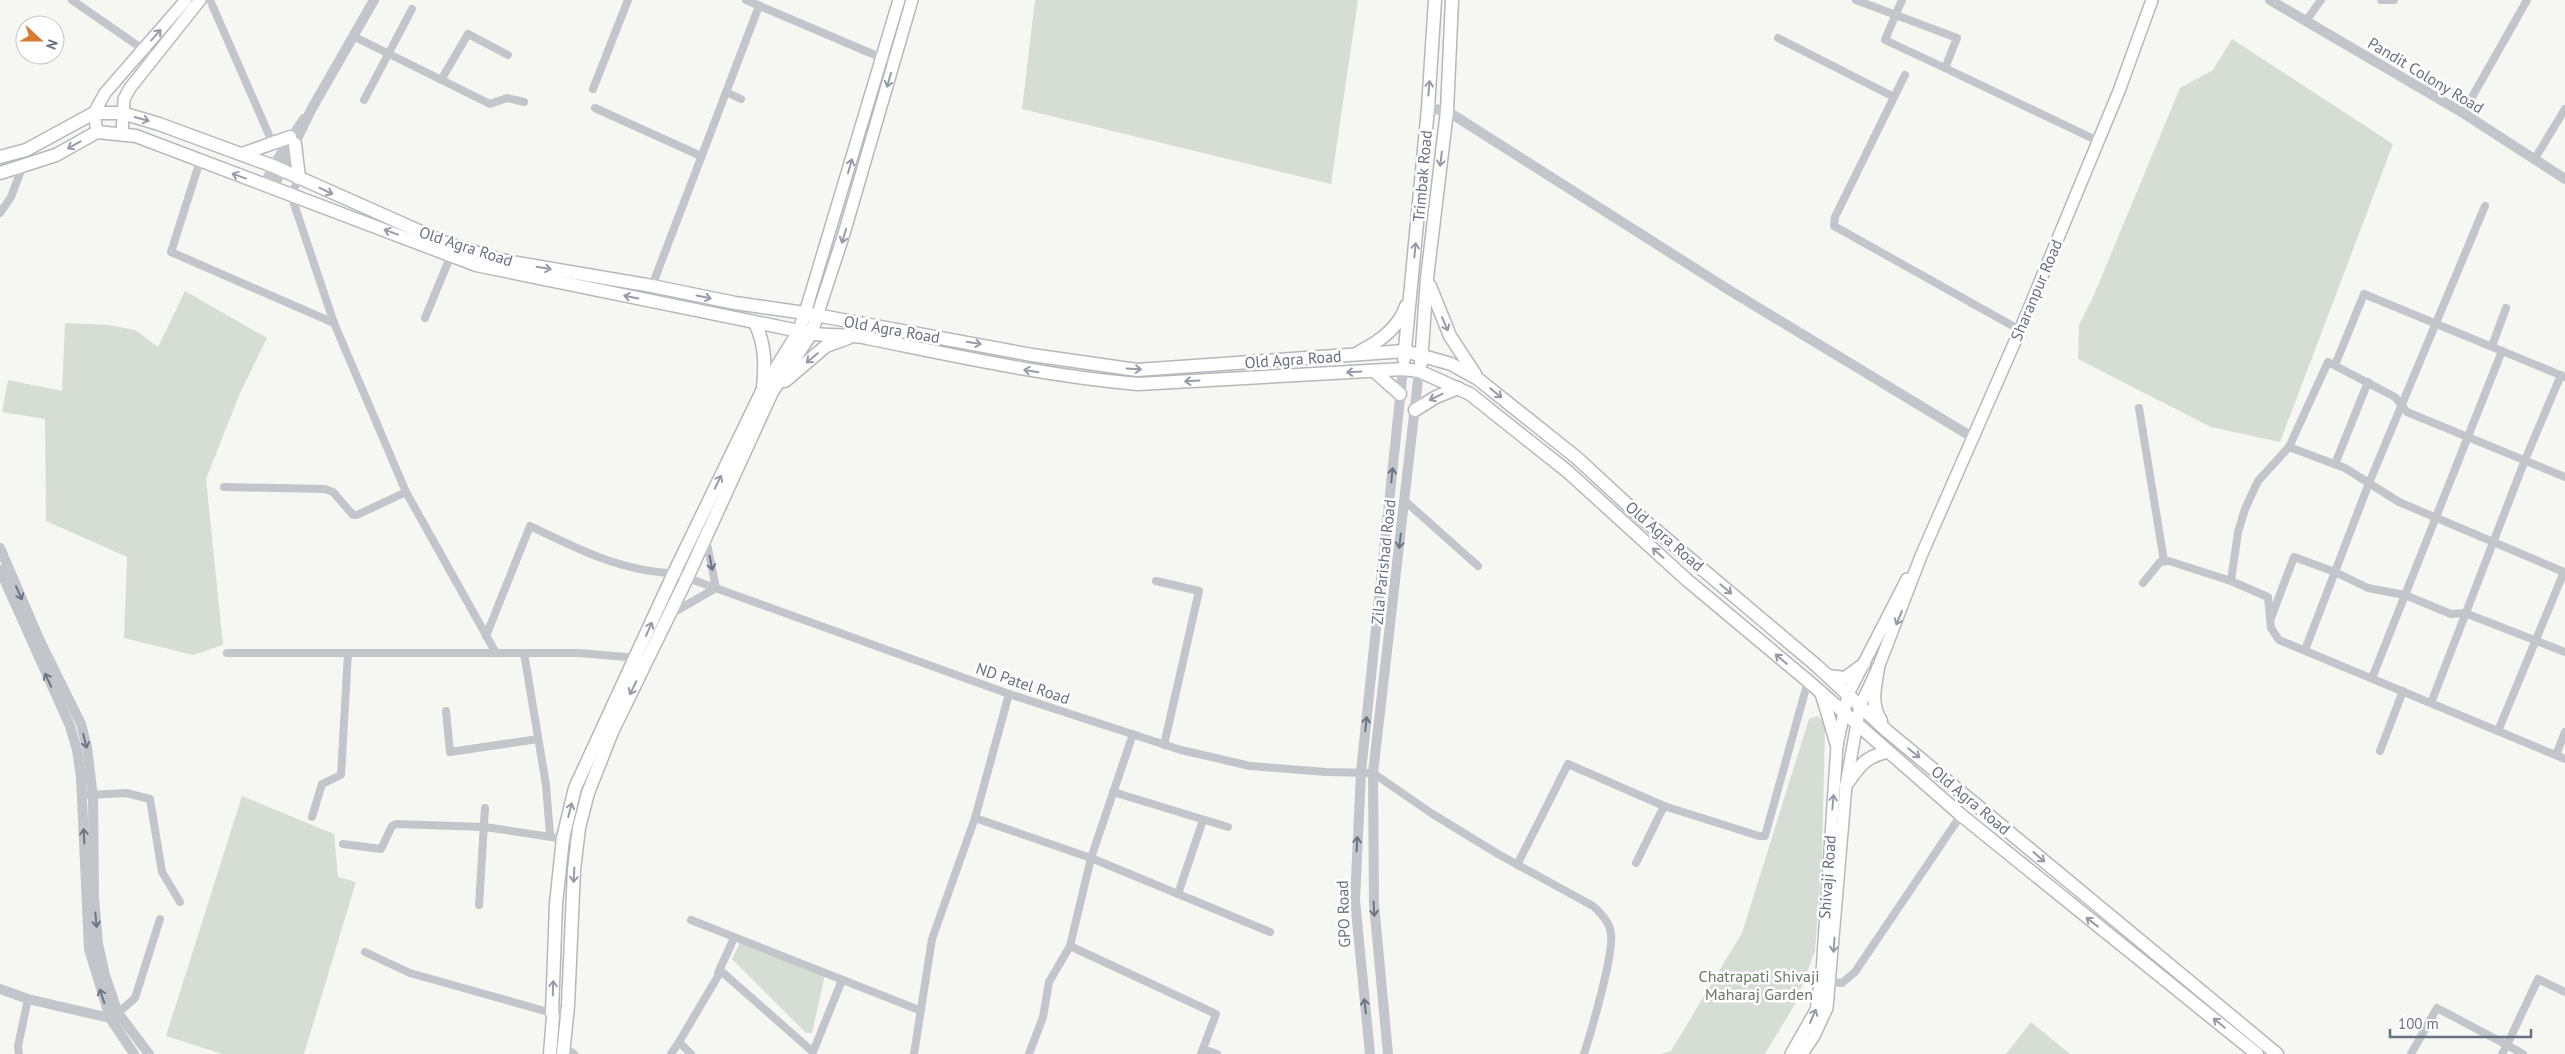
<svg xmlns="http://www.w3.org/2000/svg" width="2565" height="1054" font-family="'PT Sans',sans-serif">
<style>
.green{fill:#d6ddd5}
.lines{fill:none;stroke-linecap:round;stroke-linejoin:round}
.secondary-casing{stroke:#b5b8bd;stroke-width:14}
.primary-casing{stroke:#b5b8bc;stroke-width:15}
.trunk-casing{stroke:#b5b7bb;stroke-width:15}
.minor{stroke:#c2c5c9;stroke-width:8}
.tertiary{stroke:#c2c5c9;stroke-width:10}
.secondary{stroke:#fff;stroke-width:11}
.primary{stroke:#fff;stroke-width:12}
.trunk{stroke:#fff;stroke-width:12}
.oneway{stroke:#959ca8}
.oneway2{stroke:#6c7586}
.labels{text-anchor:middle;stroke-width:5;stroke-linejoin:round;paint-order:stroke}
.street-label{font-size:16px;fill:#677182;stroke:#fff}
.park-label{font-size:16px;fill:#667a66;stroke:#fff}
</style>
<rect width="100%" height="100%" fill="#f6f6f3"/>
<g class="green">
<path d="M1035 0H1358L1331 184 1022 109Z"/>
<path d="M2232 39 2393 144 2280 442 2211 427 2078 359 2079 325 2094 295 2180 88 2213 70Z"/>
<path d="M185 291 267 338 240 393 206 479 223 645 193 655 124 638 127 557 46 521 45 419 2 412 8 380 62 391 65 323 109 325 135 330 158 347Z"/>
<path d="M1817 716 1822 720 1825 728 1822 857 1815 951 1795 1004 1765 1054H1660L1671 1051 1742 933 1809 719Z"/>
<path d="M242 796 334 834 338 877 356 882 304 1054H222L166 1036Z"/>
<path d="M741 940 825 975 812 1033H806L732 959Z"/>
<path d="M2031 1022 2070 1054H2006Z"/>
</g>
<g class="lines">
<defs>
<g id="secondary">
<path d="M97 132 94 113 105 93 186 0"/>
<path d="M122 134 124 99 130 88 200 0"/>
<path d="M805 313 899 0"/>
<path d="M817 316 843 237 912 0"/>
<path d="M1791 1054 1816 1010 1822 973 1837 745 1848 694 1907 579"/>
<path d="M1802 1054 1814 1036 1827 1008 1846 785 1860 706 1878 668 1921 556 2020 330 2119 91 2152 0"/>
</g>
<g id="primary">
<path d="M295 144 299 178"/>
<path d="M242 154 290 137"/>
<path d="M0 157 26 150 94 113H122L159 124 273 166 446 243 500 260 652 286 735 303 805 313"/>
<path d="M0 173 56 155 97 132 136 136 476 265 799 331"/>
<path d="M755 323C766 346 765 365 763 389"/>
</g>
<g id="trunk">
<path d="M1430 286 1450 336 1475 374"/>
<path d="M799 331C821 338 845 333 867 338 957 356 1046 376 1138 384L1403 369 1419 371 1470 394 1524 437 1567 471 1687 580 1808 681 1961 815 2257 1054"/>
<path d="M1359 352C1379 342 1399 328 1406 306"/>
<path d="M1404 359 1428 108 1435 0"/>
<path d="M1421 363 1427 278 1447 111 1452 0"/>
<path d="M1374 371 1400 394"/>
<path d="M785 381 826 346 848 338"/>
<path d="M1415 410 1436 397 1458 388"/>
<path d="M1878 668C1875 688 1870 703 1881 721"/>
<path d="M1828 676 1845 678 1864 664"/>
<path d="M1822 695 1837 745"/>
<path d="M1846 785C1859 767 1864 757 1887 752"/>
<path d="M550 1054 553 1017 552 1013 556 904 563 838 575 788 674 573 763 389 799 331 805 313 1032 355 1137 370 1405 351 1451 364 1478 379 1577 458 1644 520 1817 666 1887 731 2277 1054"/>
<path d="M563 1054 568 1006 574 870 579 828 588 793 612 732 687 578 772 392 811 334 817 316"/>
</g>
</defs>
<use href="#secondary" class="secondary-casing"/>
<use href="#primary" class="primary-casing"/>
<use href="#trunk" class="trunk-casing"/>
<g class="minor">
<path d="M72 0 154 57"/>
<path d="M210 0 273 144"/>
<path d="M746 0 882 58 895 61"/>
<path d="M1856 0 1957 38 1945 68 1885 40C1890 27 1896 14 1902 0"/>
<path d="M2381 0H2394"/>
<path d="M2306 21 2321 0"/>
<path d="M353 36 490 104 507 98 524 102"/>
<path d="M1778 38 1894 97 1835 217 1834 226 2020 330"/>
<path d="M1945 68 2098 141"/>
<path d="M441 80 468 34 508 55"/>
<path d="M593 89 628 0"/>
<path d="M726 92 741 99"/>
<path d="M1894 97 1905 75"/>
<path d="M364 100 412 9"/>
<path d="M595 108 701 156"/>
<path d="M2463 113 2527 0"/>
<path d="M2534 160 2565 109"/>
<path d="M200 161 171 252 334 323"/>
<path d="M299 178 291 195 334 323 406 492 496 653"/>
<path d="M0 213 11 197 23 165"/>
<path d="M652 286 759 6"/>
<path d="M425 318 451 255"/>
<path d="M2492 346 2506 308"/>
<path d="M2335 365 2364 294 2565 377"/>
<path d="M2139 408 2164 561"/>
<path d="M2289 447 2345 468 2399 502 2564 572 2498 731"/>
<path d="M2335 464 2368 382"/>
<path d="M224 487 325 489 333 492 353 515H357L406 492"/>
<path d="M1405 501 1478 566"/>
<path d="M1156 581 1199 591 1164 745"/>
<path d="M2231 581 2238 532 2245 509 2258 481 2289 447 2328 362 2395 397 2407 412 2565 477"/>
<path d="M2143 583 2160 562 2169 561 2231 581 2268 597 2271 628 2279 640 2565 759"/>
<path d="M669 615 716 588 706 539"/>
<path d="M2271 618 2294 557 2335 572 2368 588 2405 595 2451 614 2465 613 2565 652"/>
<path d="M486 636 530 526C575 548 623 572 674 573L1009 694 1181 750 1250 766 1326 772 1373 773 1431 813 1498 854 1593 906C1601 913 1610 922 1611 934 1614 954 1591 1032 1584 1054"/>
<path d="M2305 650 2369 483 2485 206"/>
<path d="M227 653H579L638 658"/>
<path d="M524 653 546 785 550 835"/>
<path d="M2372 678 2502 351"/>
<path d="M1009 694 975 818 1091 858 1070 946"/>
<path d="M2431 703 2525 460 2561 375"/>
<path d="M446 711 450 752 538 739"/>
<path d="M1133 734 1091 858 1270 932"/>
<path d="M2380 751 2403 691"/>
<path d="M2556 755 2565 732"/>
<path d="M1113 792 1228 827"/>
<path d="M89 795 126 793 150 799 162 872 180 902"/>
<path d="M312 817 322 784 341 775 348 653"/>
<path d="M343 844 381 849 392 826 396 824 485 827 577 841"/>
<path d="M1636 863 1664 806 1759 836H1765L1808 681"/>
<path d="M1517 865 1568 764 1664 806"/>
<path d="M1178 894 1203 820"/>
<path d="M479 905 485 808"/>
<path d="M691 920 919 1010"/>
<path d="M365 952 410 973 552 1013 568 1012"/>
<path d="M718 973 734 938"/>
<path d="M1825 981 1842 983 1855 972 1961 815"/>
<path d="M118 1013 135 998 160 919"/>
<path d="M679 1042 721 971 813 1052 842 980"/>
<path d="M561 1045 574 1054"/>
<path d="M1203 1049 1217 1054"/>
<path d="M19 1054 18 1046 28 999"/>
<path d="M671 1054 679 1042 691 1054"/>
<path d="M914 1054 932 939 975 818"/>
<path d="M1029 1054 1043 1017 1049 982 1070 946 1216 1014 1201 1054"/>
<path d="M2411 1054 2437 1008 2507 1045 2538 979 2565 992"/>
<path d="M2502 1054 2507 1045 2523 1054"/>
</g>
<g class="tertiary">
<path d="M2270 0 2463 113 2565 179"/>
<path d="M1428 108 1447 111 1729 290 1972 437"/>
<path d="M265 185 273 166 304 119"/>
<path d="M273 188 311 110 374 0"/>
<path d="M0 548 40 641 81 724 87 747 93 797 94 897 98 944 105 975 118 1013 149 1054"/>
<path d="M0 570 70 726 77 750 81 777 89 949 110 1018 134 1054"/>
<path d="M0 989 28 999 110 1018 114 1016"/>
<path d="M1370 1054 1355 900 1361 772 1403 369"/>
<path d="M1388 1054 1374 904 1373 773 1419 371"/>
</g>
<use href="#secondary" class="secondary"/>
<use href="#primary" class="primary"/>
<use href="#trunk" class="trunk"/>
</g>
<defs><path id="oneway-shaft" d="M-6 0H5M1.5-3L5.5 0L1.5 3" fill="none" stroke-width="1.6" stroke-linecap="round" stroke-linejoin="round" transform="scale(1.25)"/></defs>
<g class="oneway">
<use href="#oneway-shaft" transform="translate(156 35) rotate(-48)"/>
<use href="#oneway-shaft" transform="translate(889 80) rotate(106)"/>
<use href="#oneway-shaft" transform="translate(1429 88) rotate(-85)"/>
<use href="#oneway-shaft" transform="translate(142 119) rotate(16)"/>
<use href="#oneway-shaft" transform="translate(74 145) rotate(151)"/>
<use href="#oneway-shaft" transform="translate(1441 159) rotate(97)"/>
<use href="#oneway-shaft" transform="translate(850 166) rotate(-74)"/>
<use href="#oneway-shaft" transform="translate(239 176) rotate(-160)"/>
<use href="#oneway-shaft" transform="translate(326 191) rotate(26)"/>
<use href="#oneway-shaft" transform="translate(391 232) rotate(-160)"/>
<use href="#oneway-shaft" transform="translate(844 236) rotate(107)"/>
<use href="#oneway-shaft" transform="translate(1415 250) rotate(-85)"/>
<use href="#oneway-shaft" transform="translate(544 268) rotate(10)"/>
<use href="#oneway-shaft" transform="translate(631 297) rotate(-168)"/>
<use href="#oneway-shaft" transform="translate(704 297) rotate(12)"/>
<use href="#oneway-shaft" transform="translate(1445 324) rotate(66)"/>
<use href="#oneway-shaft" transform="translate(974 343) rotate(10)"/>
<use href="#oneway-shaft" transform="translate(812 358) rotate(140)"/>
<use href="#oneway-shaft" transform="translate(1134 369) rotate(3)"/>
<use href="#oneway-shaft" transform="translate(1031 371) rotate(-170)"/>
<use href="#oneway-shaft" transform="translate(1354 372) rotate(177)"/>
<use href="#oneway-shaft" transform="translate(1192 381) rotate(177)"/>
<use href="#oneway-shaft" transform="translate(1496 393) rotate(39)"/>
<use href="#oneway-shaft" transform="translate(1436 397) rotate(154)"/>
<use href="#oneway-shaft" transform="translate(718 482) rotate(-64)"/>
<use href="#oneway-shaft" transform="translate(1658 553) rotate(-139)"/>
<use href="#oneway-shaft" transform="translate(1726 589) rotate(40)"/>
<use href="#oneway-shaft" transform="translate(1899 618) rotate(112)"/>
<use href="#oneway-shaft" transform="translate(649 629) rotate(-66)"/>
<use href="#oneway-shaft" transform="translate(1781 659) rotate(-140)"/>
<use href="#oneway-shaft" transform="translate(633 688) rotate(116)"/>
<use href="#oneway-shaft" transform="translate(1914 753) rotate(39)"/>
<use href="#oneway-shaft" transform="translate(1833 802) rotate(-85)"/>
<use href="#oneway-shaft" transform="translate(570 810) rotate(-76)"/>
<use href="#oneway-shaft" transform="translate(2039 857) rotate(41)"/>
<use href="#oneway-shaft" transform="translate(574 875) rotate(93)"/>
<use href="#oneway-shaft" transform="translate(2092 922) rotate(-142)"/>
<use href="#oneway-shaft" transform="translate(1834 945) rotate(94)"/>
<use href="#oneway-shaft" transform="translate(553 988) rotate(-88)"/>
<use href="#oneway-shaft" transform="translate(1813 1016) rotate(-66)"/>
<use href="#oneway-shaft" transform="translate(2219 1023) rotate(-141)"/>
</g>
<g class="oneway2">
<use href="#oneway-shaft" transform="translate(1392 475) rotate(-84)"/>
<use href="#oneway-shaft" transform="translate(1400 541) rotate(97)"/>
<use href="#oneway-shaft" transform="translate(711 563) rotate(79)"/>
<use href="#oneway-shaft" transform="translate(19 593) rotate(66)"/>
<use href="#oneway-shaft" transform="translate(48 680) rotate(-115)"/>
<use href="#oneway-shaft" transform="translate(1366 724) rotate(-84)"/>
<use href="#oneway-shaft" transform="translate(85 741) rotate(76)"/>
<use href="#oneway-shaft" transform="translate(84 836) rotate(-93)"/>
<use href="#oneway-shaft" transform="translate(1357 844) rotate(-87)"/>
<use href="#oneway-shaft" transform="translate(1374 909) rotate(87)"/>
<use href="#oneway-shaft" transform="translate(96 920) rotate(85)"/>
<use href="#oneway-shaft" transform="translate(102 996) rotate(-108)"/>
<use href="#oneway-shaft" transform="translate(1365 1006) rotate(-97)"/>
</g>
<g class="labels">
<g class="street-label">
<text transform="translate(2426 75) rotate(31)" y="6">Pandit Colony Road</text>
<text transform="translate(1422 176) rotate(-85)" y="6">Trimbak Road</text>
<text transform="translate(466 246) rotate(18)" y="6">Old Agra Road</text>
<text transform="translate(2036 290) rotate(-67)" y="6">Sharanpur Road</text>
<text transform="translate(892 329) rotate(10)" y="6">Old Agra Road</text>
<text transform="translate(1293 359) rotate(-4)" y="6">Old Agra Road</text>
<text transform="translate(1665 536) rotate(41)" y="6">Old Agra Road</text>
<text transform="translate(1383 562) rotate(-84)" y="6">Zila Parishad Road</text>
<text transform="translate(1023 683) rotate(19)" y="6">ND Patel Road</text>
<text transform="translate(1971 800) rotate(40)" y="6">Old Agra Road</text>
<text transform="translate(1827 877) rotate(-86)" y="6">Shivaji Road</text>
<text transform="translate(1343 914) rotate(-92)" y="6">GPO Road</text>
</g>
<g class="park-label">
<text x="1759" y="982">Chatrapati Shivaji<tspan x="1759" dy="18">Maharaj Garden</tspan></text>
</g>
</g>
<g transform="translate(40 40) rotate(111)"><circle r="24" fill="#ffffff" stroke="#c2c6cd"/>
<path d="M0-4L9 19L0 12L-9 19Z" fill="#d57934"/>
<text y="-8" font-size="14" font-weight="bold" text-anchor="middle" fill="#677182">N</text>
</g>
<path d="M2390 1029v8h141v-8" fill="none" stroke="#677182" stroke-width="2.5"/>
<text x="2398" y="1029" font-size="15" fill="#677182" stroke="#ffffff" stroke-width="4" paint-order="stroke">100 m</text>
</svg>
